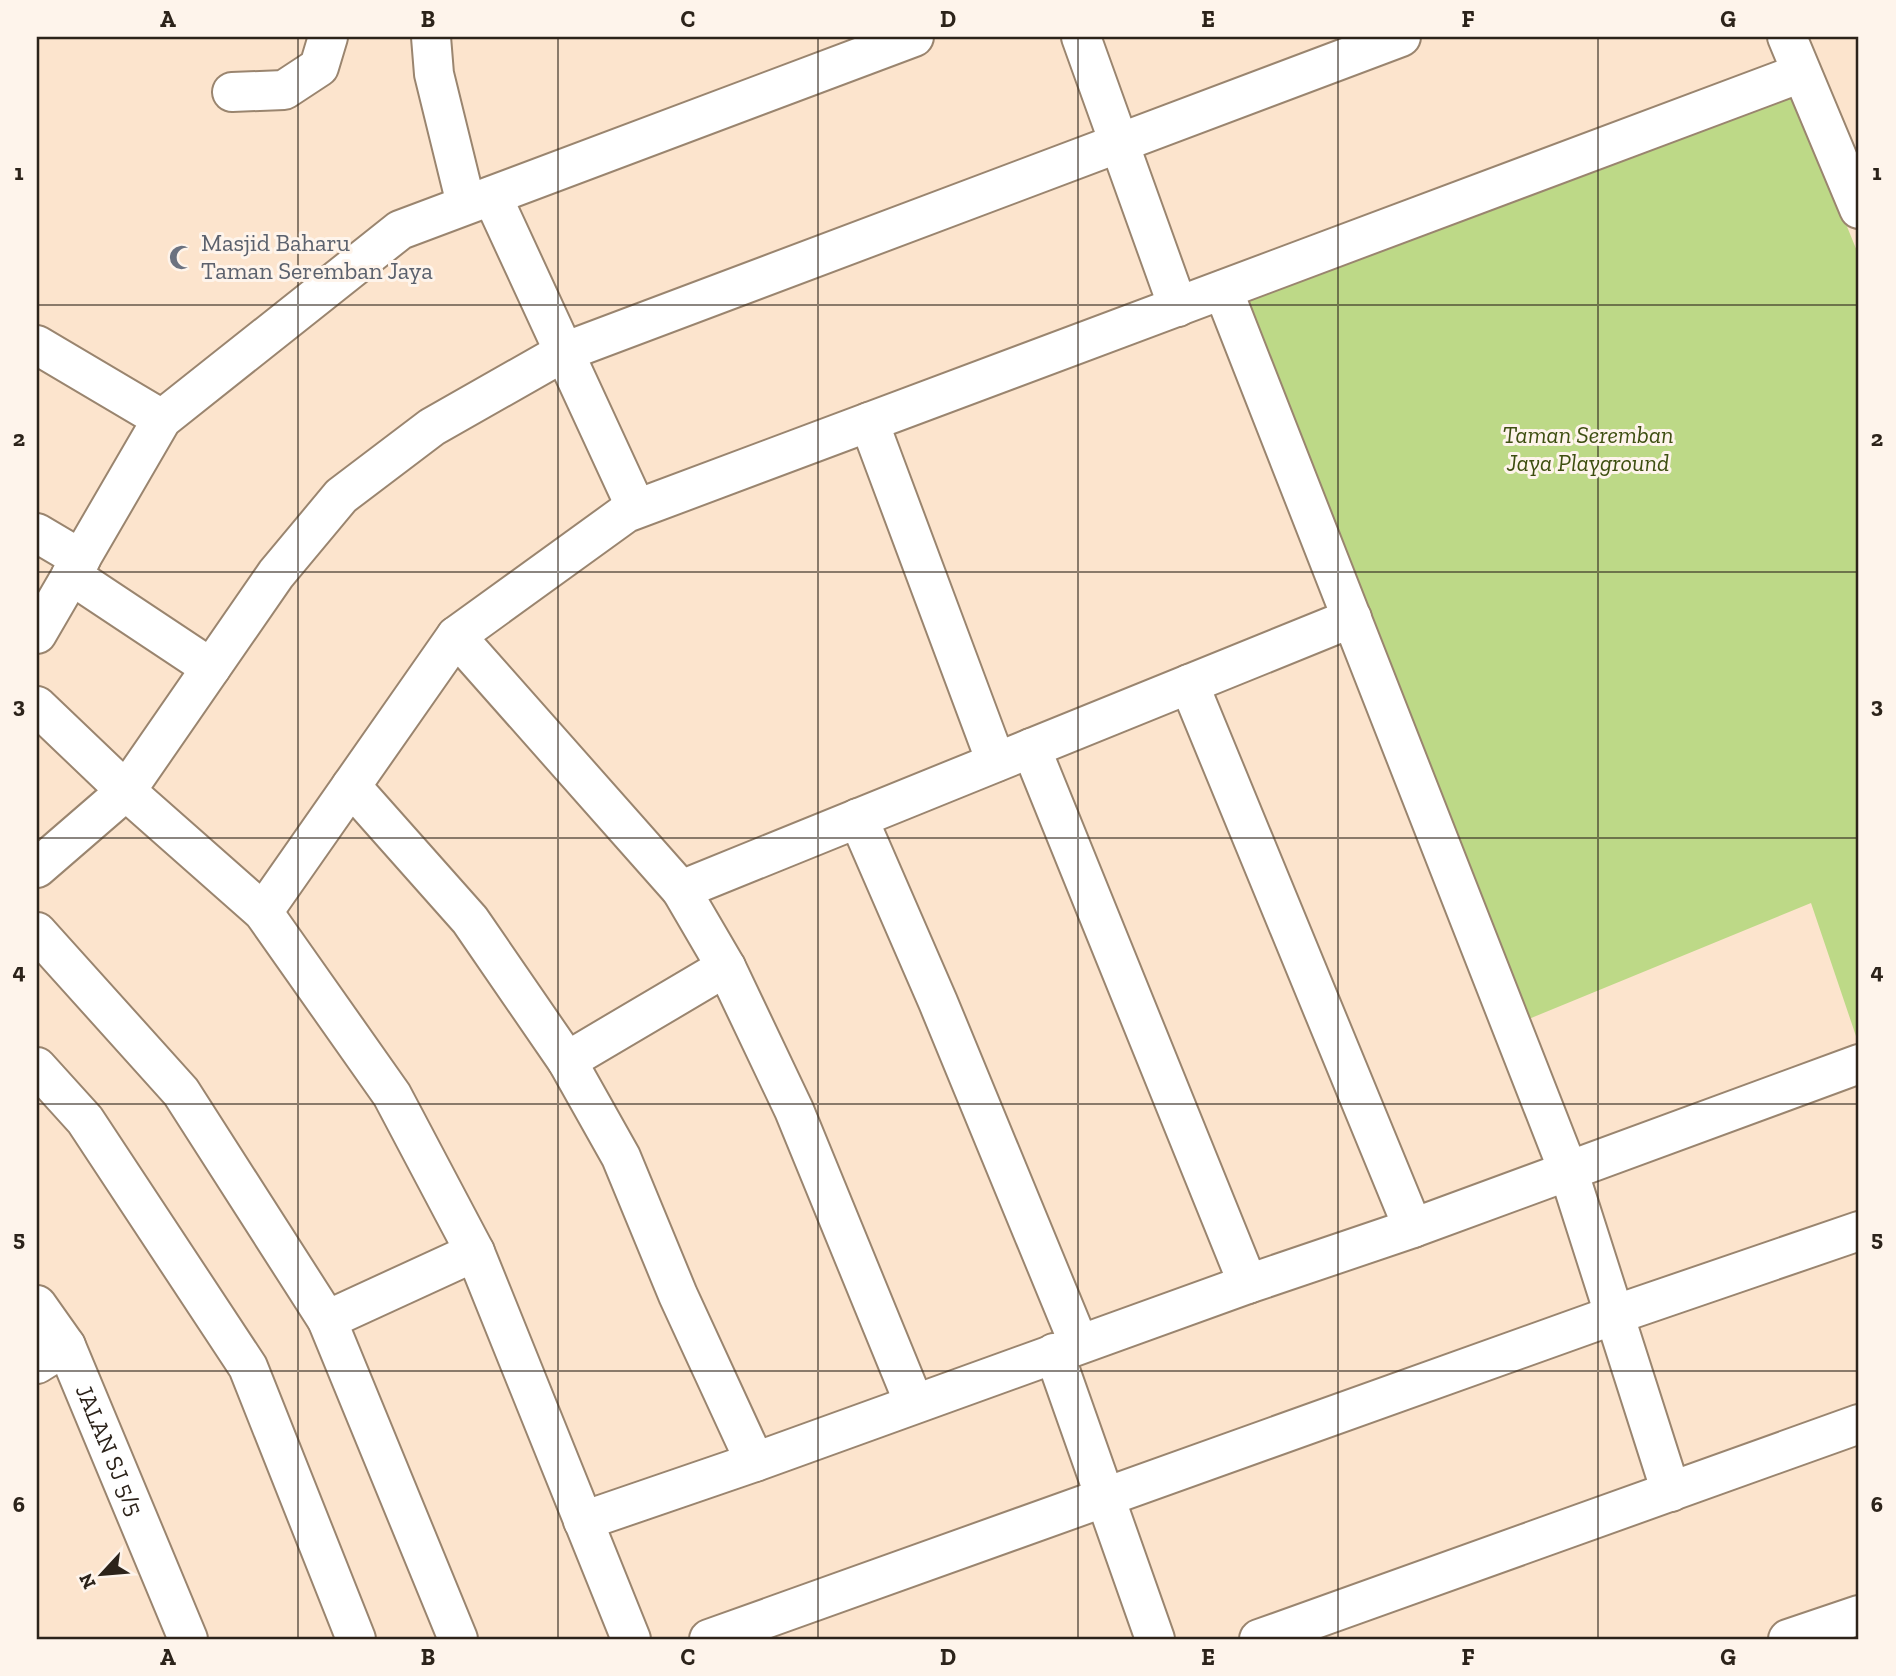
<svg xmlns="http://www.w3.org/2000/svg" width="1896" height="1676" font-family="'Zilla Slab',serif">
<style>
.green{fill:#bdd987}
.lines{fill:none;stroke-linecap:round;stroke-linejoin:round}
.minor-casing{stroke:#9a856f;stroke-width:42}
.minor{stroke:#fff;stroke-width:38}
.grid{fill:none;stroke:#2c231a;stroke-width:2;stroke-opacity:0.55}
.labels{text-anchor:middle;stroke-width:6;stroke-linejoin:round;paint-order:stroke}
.worship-label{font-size:24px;fill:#5b616d;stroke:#fef4eb;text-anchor:start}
.park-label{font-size:24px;font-style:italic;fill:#3d4e10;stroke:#fef4eb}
.street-label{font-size:24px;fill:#2c231a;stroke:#fef4eb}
.neatline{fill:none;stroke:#2c231a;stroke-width:2.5}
.grid-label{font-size:23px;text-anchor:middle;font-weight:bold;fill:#2c231a}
</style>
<rect width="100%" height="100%" fill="#fce4cd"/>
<path class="green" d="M1789 84 1859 256V1045L1811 903 1519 1023 1229 292Z"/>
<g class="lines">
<defs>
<g id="minor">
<path d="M431 37 434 74 466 204"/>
<path d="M1081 37 1178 307"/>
<path d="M1787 37 1859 209"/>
<path d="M232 92 284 90 319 67 328 37"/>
<path d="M492 196 636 508"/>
<path d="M1223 290 1568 1170 1671 1492"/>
<path d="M37 345 162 419"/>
<path d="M869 422 996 762"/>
<path d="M37 533 81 559"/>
<path d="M71 575 211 668"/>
<path d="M37 634 162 419 400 230 914 37"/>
<path d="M456 636 681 890 726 967 794 1110 914 1403"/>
<path d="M1189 684 1413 1228"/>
<path d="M37 706 126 791 263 912 392 1095 475 1252 631 1639"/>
<path d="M1031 748 1248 1284"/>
<path d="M351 786 470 920 567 1061 621 1157 678 1295 755 1462"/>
<path d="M858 818 938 1002 1079 1344"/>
<path d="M37 868 126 791 276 574 341 496 432 427 564 352 1401 37"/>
<path d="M681 890 1352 618"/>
<path d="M263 912 456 636 626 513 1801 73"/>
<path d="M37 932 181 1092 327 1320 458 1639"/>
<path d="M567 1061 726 967"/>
<path d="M37 1067 85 1120 248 1367 356 1639"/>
<path id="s1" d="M37 1305 66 1346 188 1639"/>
<path d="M327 1320 475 1252"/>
<path d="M1054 1353 1155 1639"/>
<path d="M37 1364 66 1346"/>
<path d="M583 1521 755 1462 1248 1284 1413 1228 1859 1064"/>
<path d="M709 1639 1614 1315 1859 1231"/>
<path d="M1259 1639 1859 1424"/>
<path d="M1788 1639 1859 1615"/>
</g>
</defs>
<use href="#minor" class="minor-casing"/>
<use href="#minor" class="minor"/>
</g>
<path class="grid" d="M298 37V1639M558 37V1639M818 37V1639M1078 37V1639M1338 37V1639M1598 37V1639M37 305H1859M37 572H1859M37 838H1859M37 1104H1859M37 1371H1859"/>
<defs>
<symbol id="mosque-bare" viewBox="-9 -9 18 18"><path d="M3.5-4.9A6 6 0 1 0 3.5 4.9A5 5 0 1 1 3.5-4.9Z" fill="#6b7280" stroke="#fef4eb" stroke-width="2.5" paint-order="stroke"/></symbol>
</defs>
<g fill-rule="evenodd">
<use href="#mosque-bare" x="164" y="240" width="35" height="35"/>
</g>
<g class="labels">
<g class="worship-label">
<text x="201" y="251">Masjid Baharu<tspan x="201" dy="28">Taman Seremban Jaya</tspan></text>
</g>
<g class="park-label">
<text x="1588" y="443">Taman Seremban<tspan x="1588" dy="28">Jaya Playground</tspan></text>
</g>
<g class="street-label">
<text dy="8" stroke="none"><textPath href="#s1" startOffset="163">JALAN SJ 5/5</textPath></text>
</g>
</g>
<rect width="1896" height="1676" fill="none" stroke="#fef4eb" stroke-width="77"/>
<g transform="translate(102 1574) rotate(244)" stroke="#fef4eb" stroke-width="5" paint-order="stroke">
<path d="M0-5L12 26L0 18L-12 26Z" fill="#2c231a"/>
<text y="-10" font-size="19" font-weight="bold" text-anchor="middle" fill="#2c231a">N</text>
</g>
<rect x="38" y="38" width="1819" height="1600" class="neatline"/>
<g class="grid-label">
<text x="168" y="27">A</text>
<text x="428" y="27">B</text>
<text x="688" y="27">C</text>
<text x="948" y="27">D</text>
<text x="1208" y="27">E</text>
<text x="1468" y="27">F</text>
<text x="1728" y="27">G</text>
<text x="19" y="180">1</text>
<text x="1877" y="180">1</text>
<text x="19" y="446">2</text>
<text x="1877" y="446">2</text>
<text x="19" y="713">3</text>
<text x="1877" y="713">3</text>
<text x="19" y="979">4</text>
<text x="1877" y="979">4</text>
<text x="19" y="1246">5</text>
<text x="1877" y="1246">5</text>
<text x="19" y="1512">6</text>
<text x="1877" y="1512">6</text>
<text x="168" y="1665">A</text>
<text x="428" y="1665">B</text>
<text x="688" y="1665">C</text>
<text x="948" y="1665">D</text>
<text x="1208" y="1665">E</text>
<text x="1468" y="1665">F</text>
<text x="1728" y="1665">G</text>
</g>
</svg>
